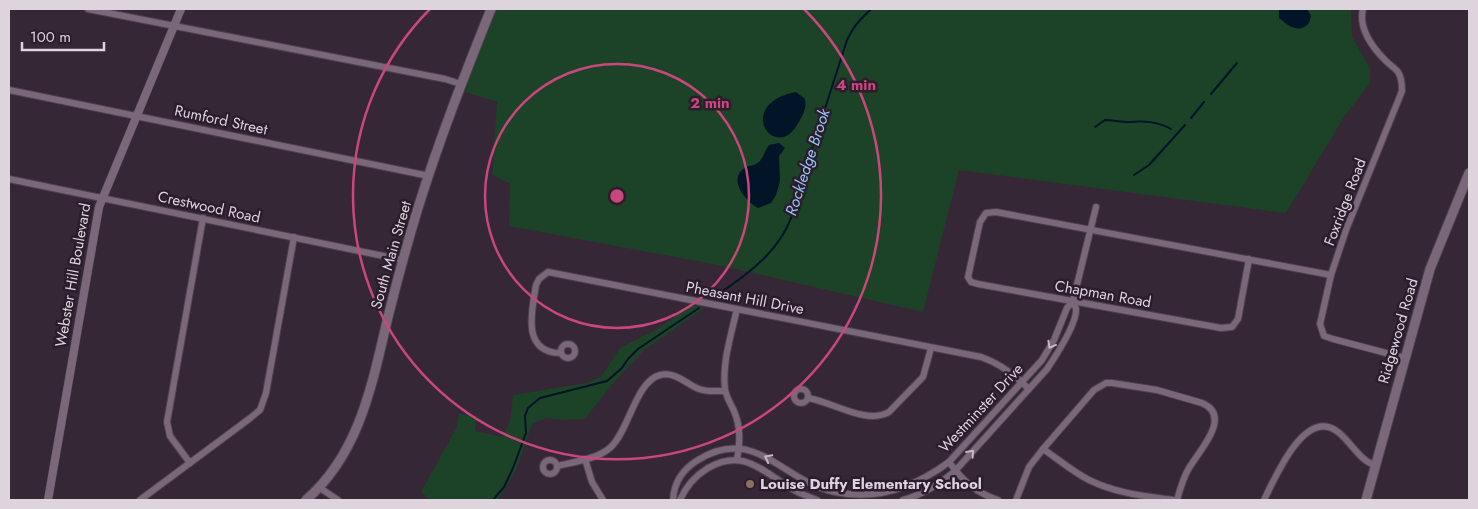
<svg xmlns="http://www.w3.org/2000/svg" width="1478" height="509" font-family="Jost,sans-serif">
<style>
.green{fill:#1c4228}
.water{fill:#021428}
.lines{fill:none;stroke-linecap:round;stroke-linejoin:round}
.stream{stroke:#021428;stroke-width:2}
.minor-casing{stroke:#4f424f;stroke-width:8}
.tertiary-casing{stroke:#4f424f;stroke-width:9}
.secondary-casing{stroke:#4f424f;stroke-width:11}
.minor{stroke:#7a687a;stroke-width:6}
.tertiary{stroke:#7a687a;stroke-width:8}
.secondary{stroke:#7a687a;stroke-width:9}
.oneway{stroke:#c5b9c5}
.ring{fill:none;stroke:#c9477c;stroke-width:2.5}
.education-dot{fill:#8d6e63;stroke:#2c1d2c;stroke-width:2}
.labels{text-anchor:middle;stroke-width:5;stroke-linejoin:round;paint-order:stroke}
.street-label{font-size:15px;fill:#ded4de;stroke:#2c1d2c}
.poi-label{font-size:15px;font-weight:bold;fill:#ded4de;stroke:#2c1d2c;text-anchor:start}
.water-label{font-size:16px;font-style:italic;fill:#94c5f8;stroke:#2c1d2c}
.centre{fill:#c9477c;stroke:#2c1d2c;stroke-width:2.5}
.ring-label{font-size:15px;text-anchor:middle;font-weight:bold;fill:#c9477c;stroke:#2c1d2c;stroke-width:5;stroke-linejoin:round;paint-order:stroke}
</style>
<rect width="100%" height="100%" fill="#362736"/>
<g class="green">
<path d="M497 9H1351L1352 37 1370 69V83L1344 117 1286 213 959 170 923 312 718 265 509 226 510 184 492 174 497 102 465 92 470 75Z"/>
<path d="M691 305 704 308 644 350 613 383 585 419 563 420 546 418 532 424 516 470 498 500H430L421 492 457 427 459 414 477 416 475 431 503 437 510 421 513 395 587 383 601 377 620 348 659 328Z"/>
</g>
<g class="water">
<path d="M1279 9H1307L1311 16 1309 23C1298 35 1288 25 1279 18Z"/>
<path d="M796 92 805 99C807 109 802 117 797 125 774 163 734 104 796 92Z"/>
<path d="M779 143 785 148 779 156 780 181 776 195 771 203 758 208C747 202 729 182 742 170 747 165 755 166 759 162 764 157 765 150 769 145Z"/>
</g>
<g class="lines">
<g class="stream">
<path d="M1211 94 1237 63"/>
<path d="M1191 118 1204 102"/>
<path d="M1095 127 1105 120C1112 120 1121 122 1129 122 1144 121 1157 121 1171 129"/>
<path d="M1134 175 1149 165 1185 125"/>
<path d="M715 296C737 282 766 261 780 239 794 219 798 194 805 171 819 127 833 84 847 40 854 25 860 20 871 9"/>
<path d="M493 500 504 487 513 468 526 433 525 416 528 408 540 398 607 381 622 368 628 359 638 349 699 308"/>
</g>
<defs>
<g id="minor">
<path d="M88 9 445 79 461 84"/>
<path d="M1363 9C1358 29 1373 48 1386 61 1390 65 1395 68 1398 72 1402 78 1402 85 1402 91L1346 230 1331 275 1320 324 1324 336 1333 339 1405 358"/>
<path d="M9 90 429 176"/>
<path d="M9 179 403 260"/>
<path d="M1249 259 1238 319 1232 327 1221 328 978 284 971 282 968 277 980 222 986 213 996 212C1108 233 1220 254 1331 275"/>
<path d="M737 309C731 335 722 363 725 389 726 397 731 404 734 411 741 427 740 443 737 460"/>
<circle cx="568" cy="351" r="7"/>
<path d="M560 353C521 352 532 310 536 285L539 279 548 272 981 357C1001 364 1014 375 1029 389"/>
<circle cx="801" cy="396" r="7"/>
<path d="M808 398C833 402 866 425 889 412L923 377 931 348"/>
<path d="M1043 449C1058 459 1073 472 1089 480 1115 493 1144 496 1173 500"/>
<path d="M585 459 592 482 603 500"/>
<circle cx="550" cy="467" r="7"/>
<path d="M949 462C962 480 976 493 998 500"/>
<path d="M190 463 170 436 167 422 203 218"/>
<path d="M557 466C574 462 598 459 611 447 629 430 636 381 660 375 675 371 686 384 699 389 707 392 716 391 725 391"/>
<path d="M320 488 338 500"/>
<path d="M140 500 249 419 260 410 266 393 294 237"/>
<path d="M673 500C674 482 683 469 698 460 755 424 783 482 835 492 877 501 915 487 949 462L1042 360 1054 340 1067 308 1073 301 1096 207"/>
<path d="M680 500C686 486 695 476 708 468 741 449 759 468 786 485 795 492 806 496 817 500"/>
<path d="M903 500C924 494 939 484 955 471L1047 369C1055 357 1077 323 1076 309 1075 306 1074 304 1073 301"/>
<path d="M1016 500 1029 467 1043 449 1094 390 1106 383H1112L1157 390 1202 403C1233 416 1199 451 1189 468 1183 478 1180 489 1177 500"/>
<path d="M1264 500C1275 478 1305 406 1338 432 1351 442 1360 461 1375 465"/>
</g>
<path id="tertiary" d="M48 500 99 207 181 9"/>
<g id="secondary">
<path d="M306 500C360 453 372 384 388 317 397 281 407 244 418 208 439 140 465 74 491 9"/>
<path d="M1366 500 1430 269 1469 173"/>
</g>
</defs>
<use href="#minor" class="minor-casing"/>
<use href="#tertiary" class="tertiary-casing"/>
<use href="#secondary" class="secondary-casing"/>
<use href="#minor" class="minor"/>
<use href="#tertiary" class="tertiary"/>
<use href="#secondary" class="secondary"/>
</g>
<defs><path id="oneway-chevron" d="M-2-3.5L2.5 0L-2 3.5" fill="none" stroke-width="1.6" stroke-linecap="round" stroke-linejoin="round" transform="scale(1.25)"/></defs>
<g class="oneway">
<use href="#oneway-chevron" transform="translate(1051 345) rotate(119)"/>
<use href="#oneway-chevron" transform="translate(971 453) rotate(-48)"/>
<use href="#oneway-chevron" transform="translate(768 458) rotate(-152)"/>
</g>
<g class="ring">
<circle cx="617" cy="196" r="132"/>
<path d="M804 9A264 264 0 1 1 430 9"/>
</g>
<circle class="education-dot" cx="750" cy="484" r="5"/>
<g class="labels">
<g class="street-label">
<text transform="translate(221 120) rotate(12)" y="5">Rumford Street</text>
<text transform="translate(1345 202) rotate(-69)" y="5">Foxridge Road</text>
<text transform="translate(209 207) rotate(12)" y="5">Crestwood Road</text>
<text transform="translate(391 255) rotate(-74)" y="5">South Main Street</text>
<text transform="translate(73 275) rotate(-80)" y="5">Webster Hill Boulevard</text>
<text transform="translate(1103 294) rotate(10)" y="5">Chapman Road</text>
<text transform="translate(745 298) rotate(11)" y="5">Pheasant Hill Drive</text>
<text transform="translate(1398 331) rotate(-74)" y="5">Ridgewood Road</text>
<text transform="translate(981 408) rotate(-47)" y="5">Westminster Drive</text>
</g>
<g class="poi-label">
<text x="760" y="489">Louise Duffy Elementary School</text>
</g>
<g class="water-label">
<text transform="translate(807 162) rotate(-72)" y="6">Rockledge Brook</text>
</g>
</g>
<circle cx="617" cy="196" r="8" class="centre"/>
<g class="ring-label">
<text x="856" y="90">4 min</text>
<text x="710" y="108">2 min</text>
</g>
<rect width="1478" height="509" fill="none" stroke="#ded4de" stroke-width="20"/>
<path d="M22 42v8h82v-8" fill="none" stroke="#ded4de" stroke-width="2.5"/>
<text x="30" y="42" font-size="15" fill="#ded4de" stroke="#2c1d2c" stroke-width="4" paint-order="stroke">100 m</text>
</svg>
